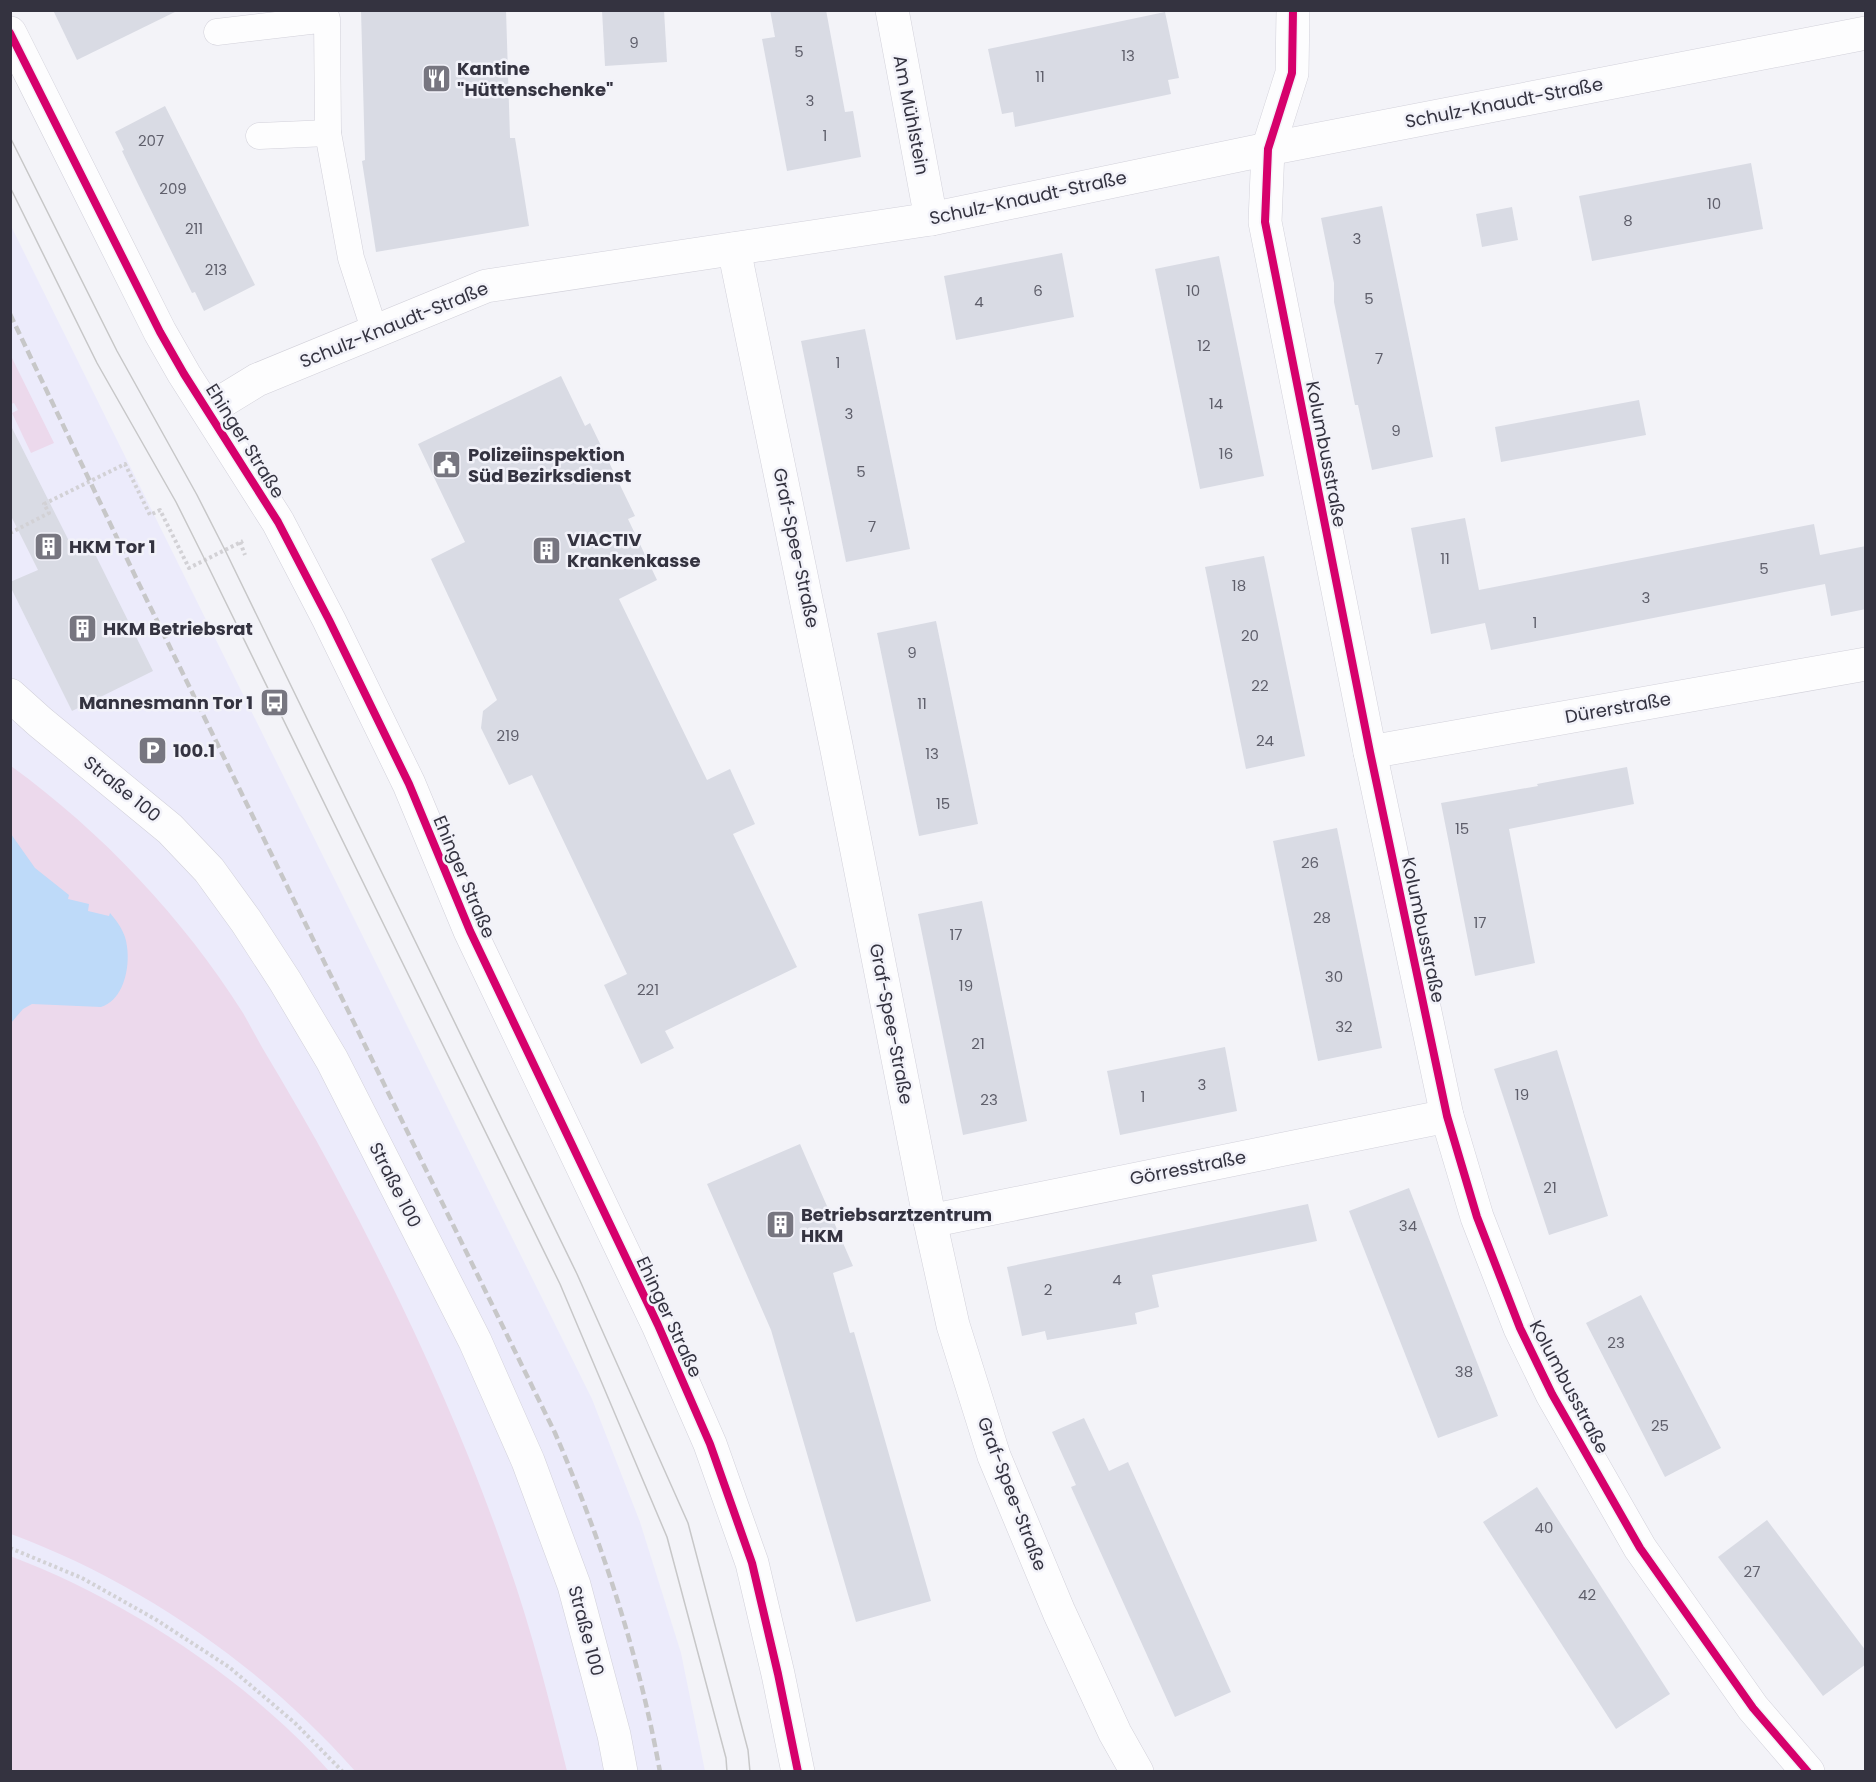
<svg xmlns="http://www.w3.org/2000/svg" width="1876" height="1782" font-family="Poppins,sans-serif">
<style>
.built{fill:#ecebfb}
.green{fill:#ecd9ec}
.water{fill:#bedaf9}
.building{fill:#d9dbe4}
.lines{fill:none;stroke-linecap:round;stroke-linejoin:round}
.lane-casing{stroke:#d2d1da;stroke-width:27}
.street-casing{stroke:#d2d1da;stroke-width:34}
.secondary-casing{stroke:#d2d1da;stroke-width:34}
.path{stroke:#d2d1d5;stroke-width:4;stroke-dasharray:3 3;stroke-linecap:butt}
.lane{stroke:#fdfdfe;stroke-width:26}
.street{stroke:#fdfdfe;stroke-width:33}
.secondary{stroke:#fdfdfe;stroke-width:33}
.tram{stroke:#c7c7c8;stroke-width:1.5}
.rail{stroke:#c7c7c8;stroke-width:4.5;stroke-dasharray:9 4.5;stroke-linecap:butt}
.cycleway-casing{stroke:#f2f2f9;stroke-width:11}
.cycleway{stroke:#d6006c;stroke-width:8}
.labels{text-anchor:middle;stroke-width:5;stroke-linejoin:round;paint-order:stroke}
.number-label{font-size:15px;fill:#5f5f6b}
.poi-label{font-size:18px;font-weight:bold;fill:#343340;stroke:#f2f2f9;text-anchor:start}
.street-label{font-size:18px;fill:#343340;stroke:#f2f2f9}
</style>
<rect width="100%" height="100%" fill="#f3f3f8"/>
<path class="built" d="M10 224 592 1399 640 1522 681 1653 705 1771H11Z"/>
<g class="green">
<path d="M11 356 54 443 31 453 12 413 18 410 14 403 11 404Z"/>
<path d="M11 766C102 832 183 918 243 1013 250 1025 256 1037 263 1049 287 1089 311 1130 333 1171 400 1296 460 1423 506 1557 531 1627 549 1699 567 1771H355C264 1668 141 1582 11 1534Z"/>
<path d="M10 1556C125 1599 248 1680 329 1771H11Z"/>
</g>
<path class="water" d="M11 834 35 868 69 895 68 899 89 904 88 911 109 916 110 913C116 920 122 928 125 937 132 960 126 999 101 1007L32 1004 23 1009 11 1023Z"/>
<g class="building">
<path d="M53 10H179L77 60Z"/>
<path d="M361 10H506L510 138H515L529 226 376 252 362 161 365 160Z"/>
<path d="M602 10H664L667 62 605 66Z"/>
<path d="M770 10H826L845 112 853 111 861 157 787 171 762 39 775 37Z"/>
<path d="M1165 12 1179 78 1168 80 1171 94 1015 127 1013 112 1002 114 988 49Z"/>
<path d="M165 106 255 285 204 311 195 292 192 293 138 184 122 151 124 150 115 132Z"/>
<path d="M1751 163 1763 229 1592 261 1579 196Z"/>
<path d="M1382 206 1433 457 1372 470 1358 405H1355L1334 302V283L1321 218Z"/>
<path d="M1512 207 1518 240 1482 247 1476 214Z"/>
<path d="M1062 253 1074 317 956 340 944 276Z"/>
<path d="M1219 256 1264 476 1200 489 1155 269Z"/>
<path d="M865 329 910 549 846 562 801 341Z"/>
<path d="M561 376 585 426 590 423 635 516 628 519 657 580 619 599 707 780 730 769 755 824 733 834 797 967 665 1031 674 1048 641 1064 604 985 627 974 532 775 509 785 481 728 483 711 497 700 431 559 465 542 418 444Z"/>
<path d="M1639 400 1646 435 1501 462 1495 427Z"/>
<path d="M10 424 74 551 90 544 153 671 72 711 10 586V582L38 570 10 514Z"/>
<path d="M1465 518 1479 590 1814 524 1820 555 1866 546V609L1831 616 1825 584 1491 650 1485 623 1431 634 1411 528Z"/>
<path d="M1264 556 1305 756 1246 769 1205 567Z"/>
<path d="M936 621 978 824 919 836 877 633Z"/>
<path d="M1627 767 1634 804 1509 829 1535 963 1475 976 1441 803 1538 786 1537 784Z"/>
<path d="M1337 828 1382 1048 1318 1061 1273 841Z"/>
<path d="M982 901 1027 1121 963 1135 918 914Z"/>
<path d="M1225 1047 1237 1111 1120 1135 1107 1071Z"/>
<path d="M1557 1050 1608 1216 1549 1235 1494 1069Z"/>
<path d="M800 1144 853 1266 833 1273 850 1333 854 1332 931 1601 856 1622 771 1330 707 1184Z"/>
<path d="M1409 1188 1498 1416 1438 1438 1349 1211Z"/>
<path d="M1308 1204 1317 1241 1152 1275 1159 1307 1135 1313 1137 1324 1047 1340 1045 1331 1022 1336 1007 1267Z"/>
<path d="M1641 1295 1721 1448 1665 1477 1586 1323Z"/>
<path d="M1084 1418 1109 1471 1128 1462 1231 1692 1175 1717 1071 1487 1076 1485 1052 1432Z"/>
<path d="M1537 1487 1670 1694 1616 1729 1483 1522Z"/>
<path d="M1767 1520 1866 1651V1664L1823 1696 1718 1557Z"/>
</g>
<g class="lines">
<defs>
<g id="lane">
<path d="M217 32 327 19 328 133 351 258 375 332"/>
<path d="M259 136 328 133"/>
</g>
<g id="street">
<path d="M892 10 931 219"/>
<path d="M1293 10 1292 73 1268 149 1265 222 1370 752 1447 1116 1477 1217 1520 1328 1552 1394 1640 1548 1753 1708 1808 1772"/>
<path d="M734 249 836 745 930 1221 953 1325 994 1456 1059 1612 1115 1733 1137 1772"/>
<path d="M208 410 257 380 486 286 931 219 1268 149 1866 33"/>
<path d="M10 695 40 722 170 829 209 870 246 921 285 981 332 1060 475 1341 528 1461 574 1585 614 1735 621 1772"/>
<path d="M1370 752 1866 664"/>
<path d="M930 1221 1447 1116"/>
</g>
<path id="secondary" d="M10 33 160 332 184 374 278 522 329 620 409 784 470 931 658 1325 710 1444 752 1563 778 1674 798 1772"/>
</defs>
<use href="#lane" class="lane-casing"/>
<use href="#street" class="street-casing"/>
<use href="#secondary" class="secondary-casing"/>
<g class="path">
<path d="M10 533 49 513 44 504 125 464 150 515 160 510 189 568 243 541"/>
<path d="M240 542 245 555"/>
<path d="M10 1548 82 1578 155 1619 229 1667 295 1723 343 1772"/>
</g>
<use href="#lane" class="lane"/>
<use href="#street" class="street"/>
<use href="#secondary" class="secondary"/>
<g class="tram">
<path d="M10 137 117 351 197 495 225 550 577 1274 688 1523 748 1750 750 1772"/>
<path d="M10 187 97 363 176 502 205 560 560 1284 667 1537 726 1758 727 1772"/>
</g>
<path class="rail" d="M10 314 139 584 555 1433C602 1542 639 1655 660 1772"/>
<defs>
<g id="cycleway">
<path d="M1293 10 1292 73 1268 149 1265 222 1370 752 1447 1116 1477 1217 1520 1328 1552 1394 1640 1548 1753 1708 1808 1772"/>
<path d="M10 33 160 332 184 374 278 522 329 620 409 784 470 931 658 1325 710 1444 752 1563 778 1674 798 1772"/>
</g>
</defs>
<use href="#cycleway" class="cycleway-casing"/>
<use href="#cycleway" class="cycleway"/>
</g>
<defs>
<symbol id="restaurant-square" viewBox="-11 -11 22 22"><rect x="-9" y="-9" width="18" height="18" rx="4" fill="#777680" stroke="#f2f2f9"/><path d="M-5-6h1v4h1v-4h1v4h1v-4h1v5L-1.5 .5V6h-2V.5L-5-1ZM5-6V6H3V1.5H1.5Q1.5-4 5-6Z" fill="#fff"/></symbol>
<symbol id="civic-square" viewBox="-11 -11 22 22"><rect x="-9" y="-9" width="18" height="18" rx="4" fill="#777680" stroke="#f2f2f9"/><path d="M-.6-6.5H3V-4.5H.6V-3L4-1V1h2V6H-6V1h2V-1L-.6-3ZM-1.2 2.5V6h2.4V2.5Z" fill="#fff"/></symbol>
<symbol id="building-square" viewBox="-11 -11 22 22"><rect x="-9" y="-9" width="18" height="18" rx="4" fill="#777680" stroke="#f2f2f9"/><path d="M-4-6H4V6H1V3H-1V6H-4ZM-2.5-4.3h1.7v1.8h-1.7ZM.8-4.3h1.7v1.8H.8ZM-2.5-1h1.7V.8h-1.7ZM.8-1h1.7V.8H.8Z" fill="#fff"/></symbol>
<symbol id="bus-square" viewBox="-11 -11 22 22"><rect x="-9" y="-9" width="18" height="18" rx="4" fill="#777680" stroke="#f2f2f9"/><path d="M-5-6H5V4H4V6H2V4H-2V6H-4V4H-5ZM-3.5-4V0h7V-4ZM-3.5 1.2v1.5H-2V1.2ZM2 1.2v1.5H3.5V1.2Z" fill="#fff"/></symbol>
<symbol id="parking-square" viewBox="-11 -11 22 22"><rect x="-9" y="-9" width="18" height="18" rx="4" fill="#777680" stroke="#f2f2f9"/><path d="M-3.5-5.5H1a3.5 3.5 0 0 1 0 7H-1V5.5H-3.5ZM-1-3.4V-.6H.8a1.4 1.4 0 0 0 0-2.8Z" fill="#fff"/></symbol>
</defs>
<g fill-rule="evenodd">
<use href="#restaurant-square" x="420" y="62" width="33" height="33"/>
<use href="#civic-square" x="430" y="448" width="33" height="33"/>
<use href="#building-square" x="32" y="530" width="33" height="33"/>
<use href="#building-square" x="530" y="534" width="33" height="33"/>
<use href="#building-square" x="66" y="612" width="33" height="33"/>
<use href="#bus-square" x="258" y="686" width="33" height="33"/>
<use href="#parking-square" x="136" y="734" width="33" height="33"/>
<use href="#building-square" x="764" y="1208" width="33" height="33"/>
</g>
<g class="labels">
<g class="number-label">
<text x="634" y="48">9</text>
<text x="799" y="57">5</text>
<text x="1128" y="61">13</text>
<text x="1040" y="82">11</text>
<text x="810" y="106">3</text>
<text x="825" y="141">1</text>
<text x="151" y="146">207</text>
<text x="173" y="194">209</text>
<text x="1714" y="209">10</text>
<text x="1628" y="226">8</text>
<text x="194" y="234">211</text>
<text x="1357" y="244">3</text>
<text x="216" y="275">213</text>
<text x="1038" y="296">6</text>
<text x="1193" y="296">10</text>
<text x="1369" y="304">5</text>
<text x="979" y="307">4</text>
<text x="1204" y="351">12</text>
<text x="1379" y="364">7</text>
<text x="838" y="368">1</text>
<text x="1216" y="409">14</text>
<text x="849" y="419">3</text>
<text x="1396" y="436">9</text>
<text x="1226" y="459">16</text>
<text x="861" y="477">5</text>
<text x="872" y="532">7</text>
<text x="1445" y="564">11</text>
<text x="1764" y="574">5</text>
<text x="1239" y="591">18</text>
<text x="1646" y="603">3</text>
<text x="1535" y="628">1</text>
<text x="1250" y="641">20</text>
<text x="912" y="658">9</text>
<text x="1260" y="691">22</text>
<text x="922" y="709">11</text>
<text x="508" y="741">219</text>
<text x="1265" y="746">24</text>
<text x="932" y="759">13</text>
<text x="943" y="809">15</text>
<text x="1462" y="834">15</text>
<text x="1310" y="868">26</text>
<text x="1322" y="923">28</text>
<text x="1480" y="928">17</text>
<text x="956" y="940">17</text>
<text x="1334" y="982">30</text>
<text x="966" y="991">19</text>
<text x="648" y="995">221</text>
<text x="1344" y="1032">32</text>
<text x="978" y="1049">21</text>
<text x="1202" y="1090">3</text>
<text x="1522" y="1100">19</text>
<text x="1143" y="1102">1</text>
<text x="989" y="1105">23</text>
<text x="1550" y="1193">21</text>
<text x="1408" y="1231">34</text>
<text x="1117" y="1285">4</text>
<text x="1048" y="1295">2</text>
<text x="1616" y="1348">23</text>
<text x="1464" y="1377">38</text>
<text x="1660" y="1431">25</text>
<text x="1544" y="1533">40</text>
<text x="1752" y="1577">27</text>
<text x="1587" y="1600">42</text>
</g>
<g class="poi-label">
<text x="457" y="75">Kantine<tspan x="457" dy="21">"Hüttenschenke"</tspan></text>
<text x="468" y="461">Polizeiinspektion<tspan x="468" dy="21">Süd Bezirksdienst</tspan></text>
<text x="567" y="546">VIACTIV<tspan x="567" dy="21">Krankenkasse</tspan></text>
<text x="69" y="553">HKM Tor 1</text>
<text x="103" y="635">HKM Betriebsrat</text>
<text x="253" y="709" text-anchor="end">Mannesmann Tor 1</text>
<text x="173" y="757">100.1</text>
<text x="801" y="1221">Betriebsarztzentrum<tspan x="801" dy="21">HKM</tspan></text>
</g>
<g class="street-label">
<text transform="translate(1504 103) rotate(-11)" y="6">Schulz-Knaudt-Straße</text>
<text transform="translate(911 115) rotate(79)" y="6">Am Mühlstein</text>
<text transform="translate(1028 198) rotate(-12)" y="6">Schulz-Knaudt-Straße</text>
<text transform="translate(394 325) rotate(-22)" y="6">Schulz-Knaudt-Straße</text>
<text transform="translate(245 441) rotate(58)" y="6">Ehinger Straße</text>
<text transform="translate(1326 454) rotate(79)" y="6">Kolumbusstraße</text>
<text transform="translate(796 548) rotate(78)" y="6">Graf-Spee-Straße</text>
<text transform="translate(1618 708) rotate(-10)" y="6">Dürerstraße</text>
<text transform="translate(122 789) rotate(39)" y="6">Straße 100</text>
<text transform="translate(464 877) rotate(67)" y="6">Ehinger Straße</text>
<text transform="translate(1423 930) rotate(78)" y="6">Kolumbusstraße</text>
<text transform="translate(891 1024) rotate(79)" y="6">Graf-Spee-Straße</text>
<text transform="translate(1188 1168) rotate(-11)" y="6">Görresstraße</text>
<text transform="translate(395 1185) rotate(63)" y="6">Straße 100</text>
<text transform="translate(669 1317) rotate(65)" y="6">Ehinger Straße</text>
<text transform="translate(1569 1387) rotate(62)" y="6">Kolumbusstraße</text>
<text transform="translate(1012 1494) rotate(69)" y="6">Graf-Spee-Straße</text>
<text transform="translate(586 1631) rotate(75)" y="6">Straße 100</text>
</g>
</g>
<rect width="1876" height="1782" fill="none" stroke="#343340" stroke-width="24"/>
</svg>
